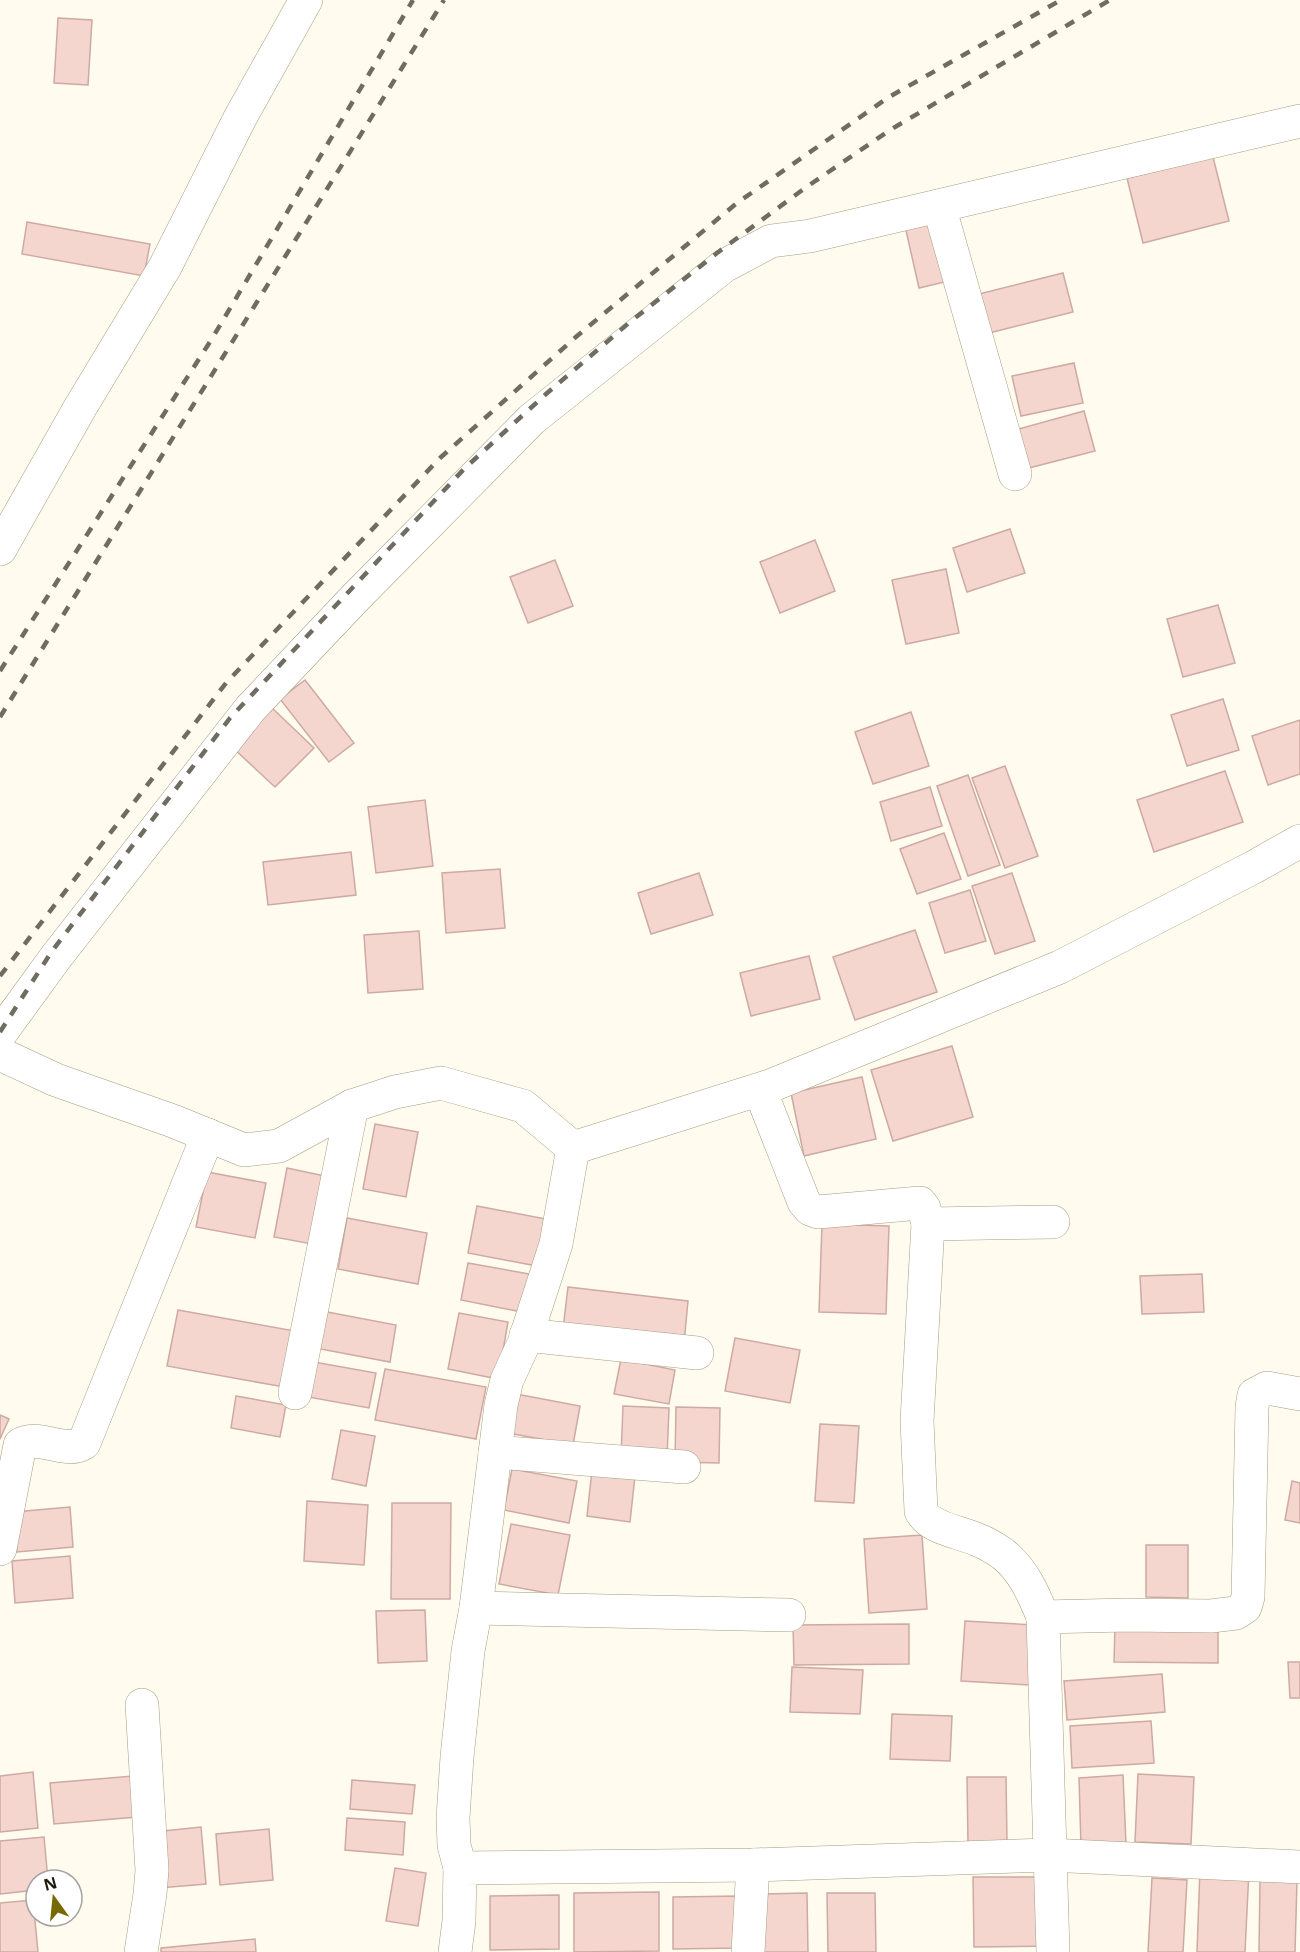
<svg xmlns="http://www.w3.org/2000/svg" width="1300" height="1952" font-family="'Open Sans',sans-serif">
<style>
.building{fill:#f5d6cf;stroke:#cdaaa2;stroke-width:1.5}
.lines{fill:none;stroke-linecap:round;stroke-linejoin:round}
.minor-casing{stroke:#a69d80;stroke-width:34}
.minor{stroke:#fff;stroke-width:33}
.rail{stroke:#706c61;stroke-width:4.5;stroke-dasharray:10 10;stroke-linecap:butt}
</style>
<rect width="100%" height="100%" fill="#fffbee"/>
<g class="building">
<path d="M58 18 92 20 88 85 54 83Z"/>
<path d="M1213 157 1229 221 1143 243 1127 178Z"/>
<path d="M937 209 953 280 919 288 903 217Z"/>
<path d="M27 222 150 244 144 276 22 254Z"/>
<path d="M1063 273 1073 312 981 335 971 296Z"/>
<path d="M1074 363 1083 403 1021 416 1012 376Z"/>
<path d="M1084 411 1095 451 1025 469 1015 430Z"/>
<path d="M1010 529 1025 573 967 592 953 548Z"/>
<path d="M815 540 835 591 780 613 760 562Z"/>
<path d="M555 560 573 606 528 623 510 577Z"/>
<path d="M946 569 959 633 906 644 892 580Z"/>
<path d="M1218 605 1235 663 1183 677 1167 619Z"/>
<path d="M305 680 354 743 329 762 280 699Z"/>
<path d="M1223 699 1239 750 1187 766 1171 715Z"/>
<path d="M270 706 314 748 275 787 231 746Z"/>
<path d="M911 712 929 766 873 784 855 732Z"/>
<path d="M1300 720V774L1268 785 1252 736Z"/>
<path d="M1005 766 1038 856 1005 868 972 778Z"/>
<path d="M1225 771 1243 822 1154 852 1137 800Z"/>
<path d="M968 775 1000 865 968 876 937 786Z"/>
<path d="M930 787 942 826 891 841 880 802Z"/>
<path d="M425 800 433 866 376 873 368 807Z"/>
<path d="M944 833 961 879 917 894 900 849Z"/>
<path d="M351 852 356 895 268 905 263 862Z"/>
<path d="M500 869 505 928 446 933 442 873Z"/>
<path d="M699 873 713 915 651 934 638 893Z"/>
<path d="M1012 873 1035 941 995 954 972 886Z"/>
<path d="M970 890 986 941 945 953 929 903Z"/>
<path d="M915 930 937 992 855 1020 833 957Z"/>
<path d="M419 931 423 989 368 993 364 935Z"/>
<path d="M809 956 820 999 751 1016 740 973Z"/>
<path d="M952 1046 973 1117 893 1141 871 1070Z"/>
<path d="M862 1077 876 1139 804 1156 791 1093Z"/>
<path d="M375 1124 418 1132 406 1197 363 1189Z"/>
<path d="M287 1168 325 1176 312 1244 274 1237Z"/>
<path d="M207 1172 266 1183 255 1238 196 1227Z"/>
<path d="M477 1206 546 1219 537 1266 468 1253Z"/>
<path d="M347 1218 427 1233 418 1284 338 1269Z"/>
<path d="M822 1224 889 1226 886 1314 819 1312Z"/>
<path d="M468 1263 535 1275 527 1313 461 1300Z"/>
<path d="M1202 1274 1204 1312 1142 1314 1140 1276Z"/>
<path d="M568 1287 688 1301 684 1343 563 1329Z"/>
<path d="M178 1310 295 1331 284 1387 167 1366Z"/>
<path d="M322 1311 396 1325 390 1362 315 1348Z"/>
<path d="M459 1313 508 1322 498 1379 448 1369Z"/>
<path d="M735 1338 800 1350 790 1403 725 1391Z"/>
<path d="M621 1359 675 1370 669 1404 614 1394Z"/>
<path d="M314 1362 376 1373 369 1408 308 1397Z"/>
<path d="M385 1369 486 1387 476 1439 375 1420Z"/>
<path d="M511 1393 580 1406 573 1445 503 1432Z"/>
<path d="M236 1396 286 1405 280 1437 231 1428Z"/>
<path d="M623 1406 669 1408 667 1458 621 1457Z"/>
<path d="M676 1407 720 1408 719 1463 675 1462Z"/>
<path d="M0 1415 9 1419 0 1439Z"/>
<path d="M820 1424 859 1426 854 1503 815 1501Z"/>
<path d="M341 1430 375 1436 366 1486 332 1479Z"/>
<path d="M512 1469 577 1481 569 1523 504 1510Z"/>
<path d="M592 1470 635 1476 630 1522 587 1516Z"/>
<path d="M1292 1481 1300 1483V1523L1285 1520Z"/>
<path d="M307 1501 368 1505 364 1565 304 1561Z"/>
<path d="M392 1503H451L450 1599H391Z"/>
<path d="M70 1507 73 1547 17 1552 14 1512Z"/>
<path d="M511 1524 570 1535 558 1595 499 1584Z"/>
<path d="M922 1535 927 1609 869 1613 864 1539Z"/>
<path d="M1146 1545H1188V1598L1146 1597Z"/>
<path d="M70 1556 73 1598 15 1603 12 1561Z"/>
<path d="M425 1610 427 1661 378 1663 376 1611Z"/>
<path d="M965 1621 1034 1625 1030 1685 961 1681Z"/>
<path d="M909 1624V1664L794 1665 793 1625Z"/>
<path d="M1115 1625 1218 1626V1663L1114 1662Z"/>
<path d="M1288 1662H1300V1698H1290Z"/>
<path d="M792 1667 863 1670 860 1714 790 1712Z"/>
<path d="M1162 1674 1165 1712 1067 1720 1064 1681Z"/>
<path d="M892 1714 952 1716 950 1761 890 1759Z"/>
<path d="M1151 1721 1154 1763 1072 1768 1070 1726Z"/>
<path d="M33 1772 38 1828 0 1832V1776Z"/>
<path d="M1138 1774 1194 1777 1191 1844 1135 1842Z"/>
<path d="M1123 1775 1126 1844 1081 1846 1079 1778Z"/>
<path d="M133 1776 137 1817 54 1824 50 1783Z"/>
<path d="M967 1777H1006L1007 1842H968Z"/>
<path d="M352 1780 415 1785 412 1814 350 1809Z"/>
<path d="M347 1818 405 1822 403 1855 345 1850Z"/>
<path d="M201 1827 206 1884 159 1888 154 1832Z"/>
<path d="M269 1829 273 1880 220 1885 216 1834Z"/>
<path d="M44 1837 48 1880H36V1890L0 1894V1841Z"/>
<path d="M395 1868 426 1873 418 1926 386 1921Z"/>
<path d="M1200 1869 1249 1870 1245 1952H1197Z"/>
<path d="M973 1877H1050V1946L974 1947Z"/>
<path d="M1152 1878 1187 1880 1183 1952H1148Z"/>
<path d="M1260 1881H1297L1295 1952H1259Z"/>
<path d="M659 1892V1951L574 1952V1893Z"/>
<path d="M807 1893 808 1952H760V1894Z"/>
<path d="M827 1893H875L876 1952H828Z"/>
<path d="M559 1895V1949L490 1950V1896Z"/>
<path d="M739 1896 740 1948 673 1949V1897Z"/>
<path d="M33 1900 38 1952H0V1903Z"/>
<path d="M255 1939 256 1952H161V1948Z"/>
</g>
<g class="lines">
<defs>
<g id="minor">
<path d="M939 206 1015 474"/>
<path d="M0 549 81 406 165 267 240 118 306 0"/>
<path d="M0 1034 56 957 250 709 356 597 532 419 724 266 771 241 810 236 1300 121"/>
<path d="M0 1054 56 1080 173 1121 244 1150 279 1146 352 1106 395 1092 441 1083 523 1106 573 1148 556 1244 524 1343 507 1380 501 1405 476 1608 468 1651 457 1757 453 1818 454 1845 460 1868"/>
<path d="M760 1090 804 1202 810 1209 818 1212 920 1203 924 1208 928 1224 917 1421 921 1511C930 1529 961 1532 978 1540 986 1543 996 1549 1003 1554 1024 1571 1033 1593 1043 1617"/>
<path d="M573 1148 770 1086 1060 967 1254 867 1300 841"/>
<path d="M928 1224 1053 1222"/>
<path d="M526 1335 697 1353"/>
<path d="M295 1393 352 1106"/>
<path d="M495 1452 684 1467"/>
<path d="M0 1549 20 1445C37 1433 66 1455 84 1443L208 1135"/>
<path d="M476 1608 789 1615"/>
<path d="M141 1952 150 1894 152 1870 142 1705"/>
<path d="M455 1952 459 1921 460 1868 753 1865 1049 1855 1300 1867"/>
<path d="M748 1952 753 1865"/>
<path d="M1053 1952 1043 1617 1127 1615 1211 1616 1236 1613 1245 1607 1248 1597 1252 1407 1254 1395 1267 1388 1300 1394"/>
</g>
</defs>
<use href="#minor" class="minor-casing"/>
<use href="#minor" class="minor"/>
<g class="rail">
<path d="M0 671 213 337 413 0"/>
<path d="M0 717 444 0"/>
<path d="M0 976 226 683 440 458 577 336 737 203 889 97 1061 0"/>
<path d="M0 1032 52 951 230 718 465 468 546 394 630 322 717 253 805 188 890 130 1110 0"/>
</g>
</g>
<g transform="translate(54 1898) rotate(345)"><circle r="28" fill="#ffffff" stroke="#a5a39f" stroke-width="1.5"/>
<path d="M0-4.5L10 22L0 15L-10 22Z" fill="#756900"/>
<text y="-9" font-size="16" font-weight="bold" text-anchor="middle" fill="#1d190e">N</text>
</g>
</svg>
